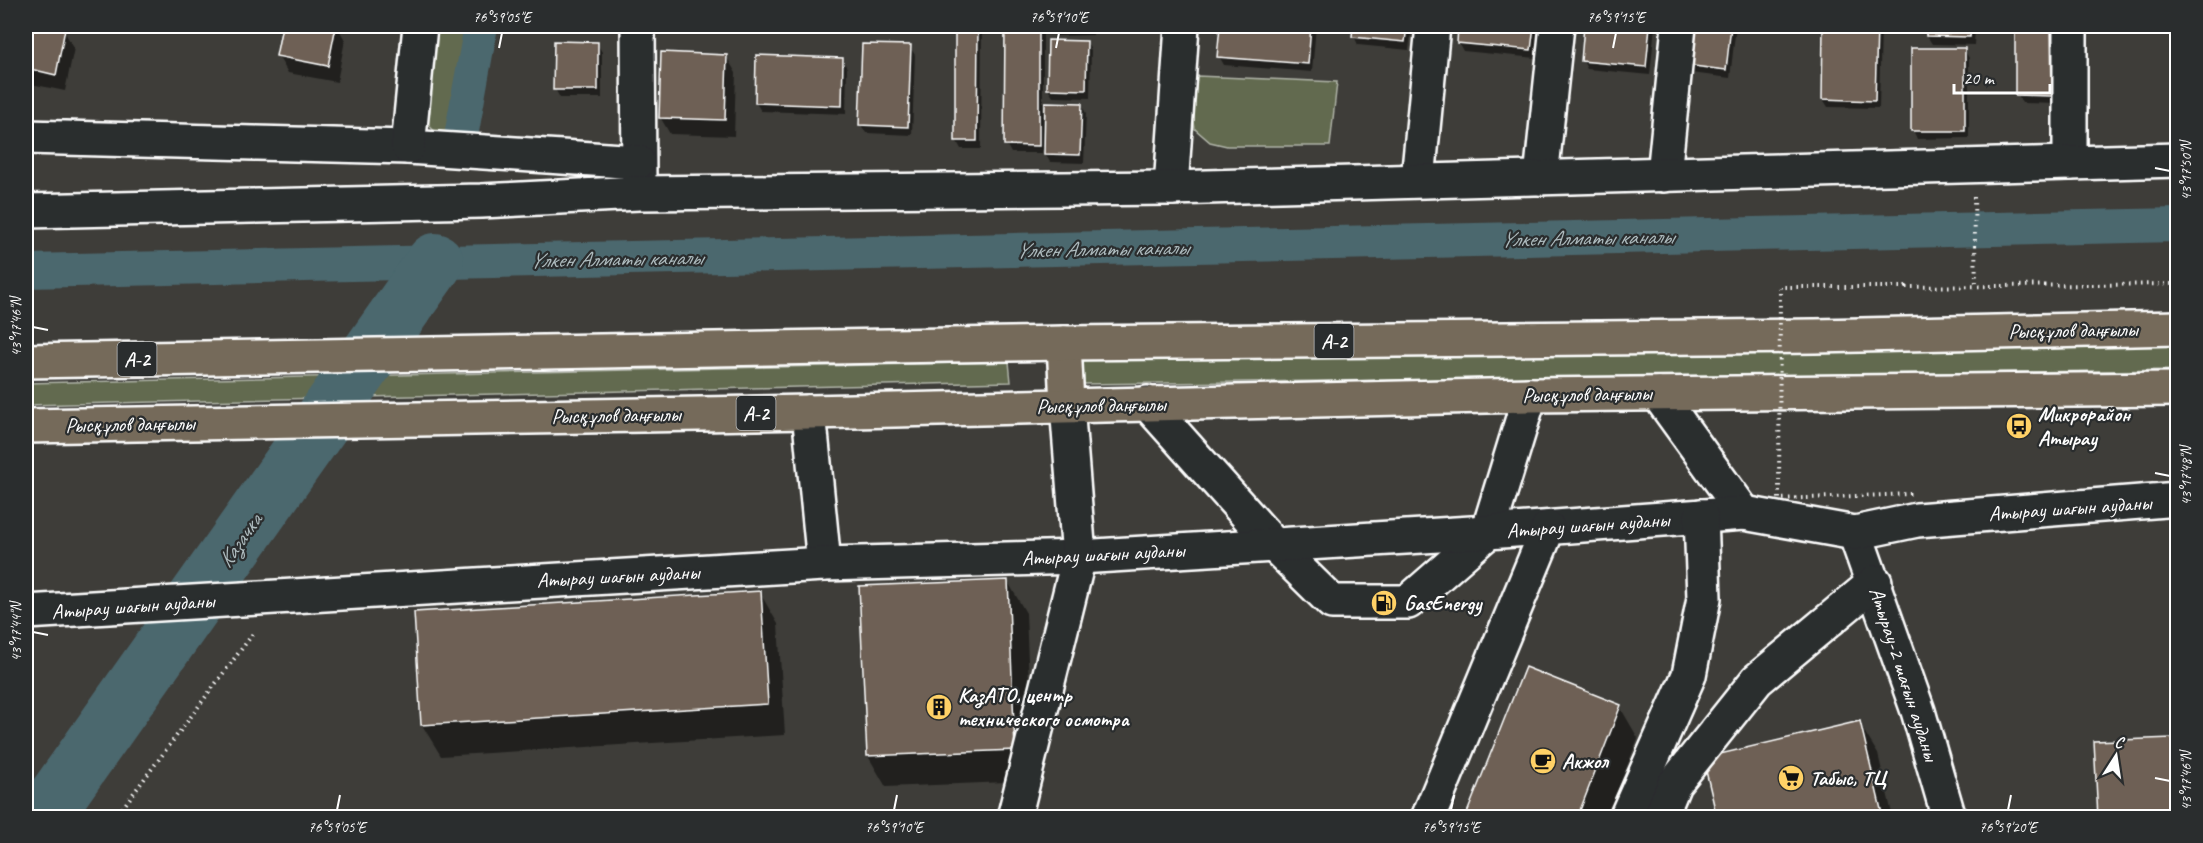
<svg xmlns="http://www.w3.org/2000/svg" width="2203" height="843" font-family="Caveat,sans-serif">
<style>
.green{fill:#626a50;stroke:#b0b4a8;stroke-width:1.5}
.shadow{fill:#0007}
.lines{fill:none;stroke-linecap:round;stroke-linejoin:round}
.canal{stroke:#4b676e;stroke-width:34}
.river{stroke:#4b676e;stroke-width:58}
.building{fill:#6e6154;stroke:#fff;stroke-width:1.5}
.minor-casing{stroke:#fff;stroke-width:38}
.major-casing{stroke:#fff;stroke-width:38}
.path{stroke:#fff;stroke-width:4;stroke-dasharray:1.5 4.5;stroke-linecap:butt}
.minor{stroke:#2a2d2e;stroke-width:33}
.major{stroke:#746a5a;stroke-width:33}
.path-bridge{stroke:#fff;stroke-width:4;stroke-dasharray:1.5 4.5;stroke-linecap:butt}
.ticks{fill:none;stroke:#fff;stroke-width:2}
.labels{text-anchor:middle;stroke-width:4.5;stroke-linejoin:round;paint-order:stroke}
.shield{fill:#2a2d2e;stroke:#bfc0c0;stroke-width:1.5}
.shield-label{font-size:20px;font-weight:bold;fill:#fff}
.street-label{font-size:21px;fill:#fff;stroke:#2a2d2e}
.poi-label{font-size:21px;font-weight:bold;fill:#fff;stroke:#2a2d2e;text-anchor:start}
.water-label{font-size:22px;font-style:italic;fill:#aebbbe;stroke:#2a2d2e}
.neatline{fill:none;stroke:#fff;stroke-width:2}
.ticks-label{font-size:15px;text-anchor:middle;fill:#fff}
</style>
<rect width="100%" height="100%" fill="#3e3d39"/>
<filter id="ink" filterUnits="userSpaceOnUse"><feTurbulence type="fractalNoise" baseFrequency=".0167" numOctaves="2"/><feDisplacementMap in="SourceGraphic" scale="12" xChannelSelector="R" yChannelSelector="G"/><feConvolveMatrix kernelMatrix="1 2 1 2 8 2 1 2 1" color-interpolation-filters="sRGB"/></filter>
<g filter="url(#ink)">
<g class="green">
<path d="M436 26H469L445 136C435 132 428 128 425 116Z"/>
<path d="M1197 76 1337 82 1330 146H1227L1210 142 1195 129 1193 115Z"/>
<path d="M2178 340 2177 370 1081 384V356Z"/>
<path d="M1009 362 1011 382 26 405V383Z"/>
</g>
<g class="shadow">
<path d="M26 26 64 31 74 48 65 91 26 83Z"/>
<path d="M284 26H337L345 40 337 82 288 73 278 56Z"/>
<path d="M567 26H615V29H569Z"/>
<path d="M957 26H1043V147H1045L1081 105 1086 113 1084 163 1050 162 1042 149V153H1011L1006 144V27H982L981 149H961L956 140Z"/>
<path d="M1050 26H1093V35L1055 36Z"/>
<path d="M1221 26H1316L1312 72 1224 65 1219 56Z"/>
<path d="M1355 26H1412L1409 50 1358 45 1354 36Z"/>
<path d="M1460 26H1539L1535 58 1463 51 1458 42Z"/>
<path d="M1586 26H1655L1650 75 1587 69 1583 61Z"/>
<path d="M1691 26H1736L1730 78 1691 73 1686 65Z"/>
<path d="M1825 26H1881L1879 108 1828 107 1823 99Z"/>
<path d="M1927 26H2055L2056 104 2022 103 2017 94 2016 27 1975 28 1974 45 1932 44 1927 36Z"/>
<path d="M1086 42 1091 50 1090 98 1053 97 1048 89Z"/>
<path d="M597 44 602 52V98H560L555 89Z"/>
<path d="M910 47 915 55 912 135 866 133 861 125Z"/>
<path d="M1964 50 1969 58V138L1917 139 1913 130Z"/>
<path d="M726 56 736 73 734 136 670 134 660 117Z"/>
<path d="M842 59 847 68 846 114 761 111 756 103Z"/>
<path d="M1008 582 1026 613 1033 781 886 787 868 756Z"/>
<path d="M760 593 778 624 785 735 441 756 422 725Z"/>
<path d="M1620 707 1638 738 1607 818H1467Z"/>
<path d="M1859 723 1878 754 1893 818H1719Z"/>
<path d="M2172 740 2178 748V818H2099Z"/>
</g>
<g class="lines">
<g class="canal">
<path d="M462 131 481 26"/>
<path d="M26 271 2178 225"/>
</g>
<path class="river" d="M42 818 435 262"/>
</g>
<g class="building">
<path d="M26 26 65 29 56 75 26 68Z"/>
<path d="M282 26H336L328 66 276 56Z"/>
<path d="M955 26H978L977 141H955Z"/>
<path d="M1005 26H1039V146L1004 145Z"/>
<path d="M1049 26H1089V27L1049 28Z"/>
<path d="M1220 26H1311L1308 64 1217 57Z"/>
<path d="M1353 26H1407L1405 42 1352 37Z"/>
<path d="M1458 26H1534L1531 50 1457 43Z"/>
<path d="M1584 26H1650L1646 67 1581 61Z"/>
<path d="M1690 26H1731L1726 70 1685 65Z"/>
<path d="M1823 26H1877L1875 101 1822 99Z"/>
<path d="M1926 26H1971L1970 37 1926 36Z"/>
<path d="M2015 26H2051L2052 96 2015 95Z"/>
<path d="M1048 40 1087 41 1086 90 1047 89Z"/>
<path d="M554 41 598 42V90H553Z"/>
<path d="M862 44 911 45 908 127 859 125Z"/>
<rect x="1911" y="48" width="54" height="83"/>
<path d="M661 52 727 55 725 120 659 118Z"/>
<path d="M756 55 843 58 842 106 755 103Z"/>
<path d="M1045 102 1082 103 1080 155 1044 154Z"/>
<path d="M1008 580 1015 750 867 756 859 586Z"/>
<path d="M761 591 768 704 421 725 414 612Z"/>
<path d="M1525 667 1621 705 1577 818H1465Z"/>
<path d="M1860 721 1883 818H1717L1703 758Z"/>
<path d="M2173 738 2176 818H2098L2094 741Z"/>
</g>
<g class="lines">
<defs>
<g id="minor">
<path d="M638 26 639 183"/>
<path d="M2070 26V163"/>
<path d="M26 137 408 147 638 162"/>
<path d="M408 147 420 26"/>
<path d="M1664 175 1679 26"/>
<path d="M1541 178 1557 26"/>
<path d="M1418 180 1433 26"/>
<path d="M1171 188 1182 26"/>
<path d="M26 211 481 201 639 193 1171 188 2178 160"/>
<path d="M1658 394 1744 513"/>
<path d="M1147 403 1274 545 1332 602H1408L1488 532 1530 395"/>
<path d="M809 412 824 564"/>
<path d="M1855 533 1918 711 1949 818"/>
<path d="M26 612 824 564 1079 557 1488 532 1744 513 1855 533 1917 520 2178 499"/>
<path d="M1014 818 1079 557 1067 405"/>
<path d="M1428 818 1548 528"/>
<path d="M1626 818 1689 675 1704 598 1701 516"/>
<path d="M1660 818 1674 784 1757 680 1875 582"/>
</g>
<g id="major">
<path d="M1064 343 1067 405"/>
<path d="M26 361 1064 343 1815 336 2178 328"/>
<path d="M26 426 809 412 1530 395 2178 389"/>
</g>
</defs>
<use href="#minor" class="minor-casing"/>
<use href="#major" class="major-casing"/>
<g class="path">
<path d="M1974 197 1976 287"/>
<path d="M1906 287 2178 284"/>
<path d="M115 818 255 631"/>
</g>
<use href="#minor" class="minor"/>
<use href="#major" class="major"/>
<path class="path-bridge" d="M1906 287H1780L1779 499 1911 494"/>
</g>
</g>
<path class="ticks" d="M499 48 502 33M1056 48 1059 33M1613 48 1616 33M2155 168 2170 171M33 327 48 330M2155 473 2170 476M33 632 48 635M2155 778 2170 781M337 810 340 795M894 810 897 795M1451 810 1454 795M2008 810 2011 795"/>
<defs>
<symbol id="bus-disc" viewBox="-11 -11 22 22"><circle r="9.5" fill="#ffd166" stroke="#2a2d2e"/><path d="M-5-6H5V4H4V6H2V4H-2V6H-4V4H-5ZM-3.5-4V0h7V-4ZM-3.5 1.2v1.5H-2V1.2ZM2 1.2v1.5H3.5V1.2Z" fill="#111"/></symbol>
<symbol id="fuel-disc" viewBox="-11 -11 22 22"><circle r="9.5" fill="#ffd166" stroke="#2a2d2e"/><path d="M-5.5-6h7V0h2V4h1.3V-2.5L3-4.5l.8-.8L6-3V5H2.5V1h-1V6h-7ZM-4.2-4.7v3.2H.2V-4.7Z" fill="#111"/></symbol>
<symbol id="building-disc" viewBox="-11 -11 22 22"><circle r="9.5" fill="#ffd166" stroke="#2a2d2e"/><path d="M-4-6H4V6H1V3H-1V6H-4ZM-2.5-4.3h1.7v1.8h-1.7ZM.8-4.3h1.7v1.8H.8ZM-2.5-1h1.7V.8h-1.7ZM.8-1h1.7V.8H.8Z" fill="#111"/></symbol>
<symbol id="cafe-disc" viewBox="-11 -11 22 22"><circle r="9.5" fill="#ffd166" stroke="#2a2d2e"/><path d="M-5.5-4.5H6V0H3Q3 3.5 0 3.5H-2.5Q-5.5 3.5-5.5 0ZM3-3.2v2h1.7v-2ZM-6 4.5H4V6H-6Z" fill="#111"/></symbol>
<symbol id="supermarket-disc" viewBox="-11 -11 22 22"><circle r="9.5" fill="#ffd166" stroke="#2a2d2e"/><path d="M-6-5.5h2.5l.6 2H6L4.5 2H-2.5L-4.4-4H-6ZM-1.5 3.2a1.3 1.3 0 1 0 .1 0ZM3 3.2a1.3 1.3 0 1 0 .1 0Z" fill="#111"/></symbol>
</defs>
<g fill-rule="evenodd">
<use href="#bus-disc" x="2004" y="411" width="30" height="30"/>
<use href="#fuel-disc" x="1369" y="588" width="30" height="30"/>
<use href="#building-disc" x="924" y="692" width="30" height="30"/>
<use href="#cafe-disc" x="1528" y="746" width="30" height="30"/>
<use href="#supermarket-disc" x="1776" y="763" width="30" height="30"/>
</g>
<g class="labels">
<g class="shield">
<rect x="1314.5" y="324" width="39" height="34" rx="4.5"/>
<rect x="117.5" y="342" width="39" height="34" rx="4.5"/>
<rect x="736.5" y="396" width="39" height="34" rx="4.5"/>
</g>
<g class="shield-label">
<text x="1334" y="348">A-2</text>
<text x="137" y="366">A-2</text>
<text x="756" y="420">A-2</text>
</g>
<g class="street-label">
<text transform="translate(2073 330) rotate(-1)" y="7">Рысқұлов даңғылы</text>
<text transform="translate(1587 394) rotate(-1)" y="7">Рысқұлов даңғылы</text>
<text transform="translate(1101 405) rotate(-1)" y="7">Рысқұлов даңғылы</text>
<text transform="translate(616 415) rotate(-1)" y="7">Рысқұлов даңғылы</text>
<text transform="translate(130 424) rotate(-1)" y="7">Рысқұлов даңғылы</text>
<text transform="translate(2070 508) rotate(-4)" y="7">Атырау шағын ауданы</text>
<text transform="translate(1588 525) rotate(-4)" y="7">Атырау шағын ауданы</text>
<text transform="translate(1103 554) rotate(-3)" y="7">Атырау шағын ауданы</text>
<text transform="translate(618 576) rotate(-3)" y="7">Атырау шағын ауданы</text>
<text transform="translate(133 606) rotate(-4)" y="7">Атырау шағын ауданы</text>
<text transform="translate(1904 674) rotate(72)" y="7">Атырау-2 шағын ауданы</text>
</g>
<g class="poi-label">
<text x="2038" y="421">Микрорайон<tspan x="2038" dy="24">Атырау</tspan></text>
<text x="1404" y="610">GasEnergy</text>
<text x="958" y="702">КазАТО, центр<tspan x="958" dy="24">технического осмотра</tspan></text>
<text x="1562" y="768">Акжол</text>
<text x="1810" y="785">Табыс, ТЦ</text>
</g>
<g class="water-label">
<text transform="translate(1587 237) rotate(-1)" y="8">Үлкен Алматы каналы</text>
<text transform="translate(1102 248) rotate(-1)" y="8">Үлкен Алматы каналы</text>
<text transform="translate(616 258) rotate(-1)" y="8">Үлкен Алматы каналы</text>
<text transform="translate(239 540) rotate(-55)" y="8">Казачка</text>
</g>
</g>
<rect width="2203" height="843" fill="none" stroke="#2a2d2e" stroke-width="66"/>
<g transform="translate(2116 756) rotate(12)" stroke="#2a2d2e" stroke-width="4.5" paint-order="stroke">
<path d="M0-4.5L10 22L0 15L-10 22Z" fill="#ffffff"/>
<text y="-9" font-size="16" font-weight="bold" text-anchor="middle" fill="#ffffff">С</text>
</g>
<path d="M1954 84v9h96v-9" fill="none" stroke="#ffffff" stroke-width="3"/>
<text x="1963" y="84" font-size="18" fill="#ffffff" stroke="#2a2d2e" stroke-width="4.5" paint-order="stroke">20 m</text>
<rect x="33" y="33" width="2137" height="777" class="neatline"/>
<g class="ticks-label">
<text x="502" y="22">76°59'05"E</text>
<text x="1059" y="22">76°59'10"E</text>
<text x="1616" y="22">76°59'15"E</text>
<text transform="translate(2186 171) rotate(-90)" y="5">43°17'50"N</text>
<text transform="translate(16 327) rotate(-90)" y="5">43°17'46"N</text>
<text transform="translate(2186 476) rotate(-90)" y="5">43°17'48"N</text>
<text transform="translate(16 632) rotate(-90)" y="5">43°17'44"N</text>
<text transform="translate(2186 781) rotate(-90)" y="5">43°17'46"N</text>
<text x="337" y="832">76°59'05"E</text>
<text x="894" y="832">76°59'10"E</text>
<text x="1451" y="832">76°59'15"E</text>
<text x="2008" y="832">76°59'20"E</text>
</g>
</svg>
